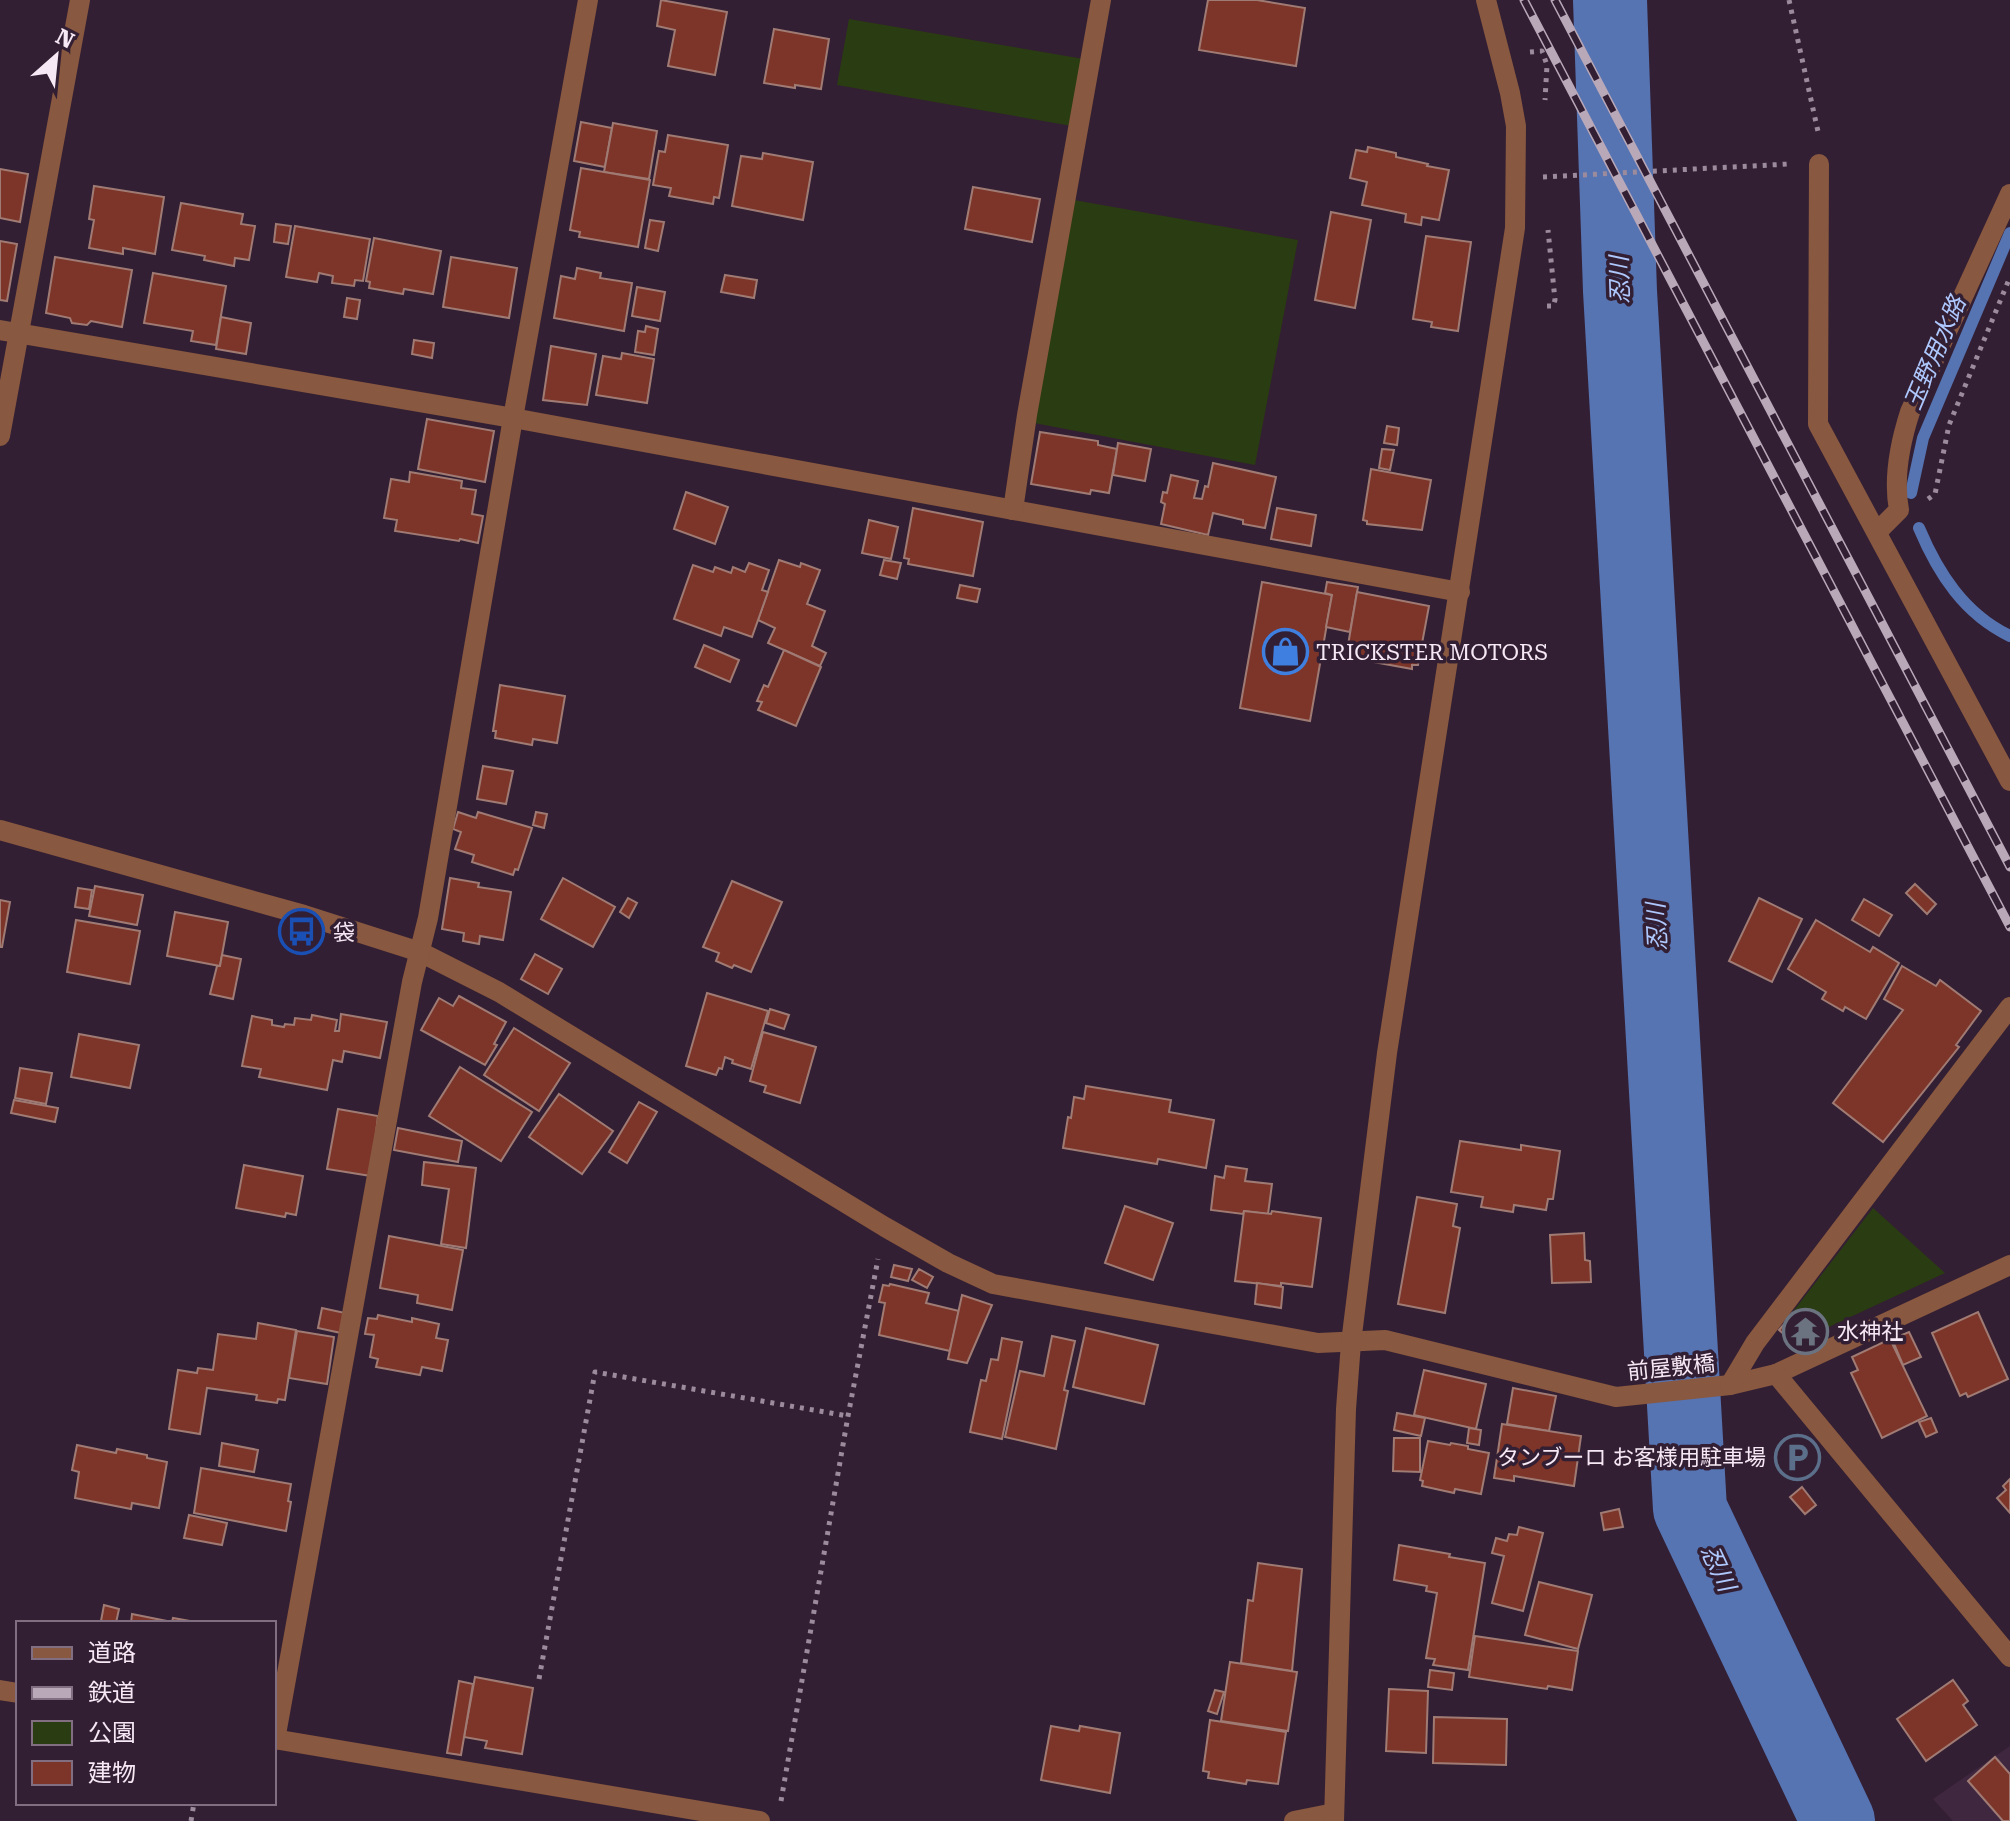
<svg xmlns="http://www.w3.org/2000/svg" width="2010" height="1821" font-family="'Roboto Serif','Noto Sans JP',serif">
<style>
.built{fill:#402740}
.green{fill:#2a3c11}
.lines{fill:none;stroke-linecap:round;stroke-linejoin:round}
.stream{stroke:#5673b2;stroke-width:12}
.river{stroke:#5673b2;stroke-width:74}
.building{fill:#7d3429;stroke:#9f7b74;stroke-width:2}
.path{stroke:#9c8b9c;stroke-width:5;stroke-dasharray:4 6;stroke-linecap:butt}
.minor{stroke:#885840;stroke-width:20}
.rail-casing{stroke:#b8a8b8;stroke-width:9}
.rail{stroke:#331f33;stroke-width:6;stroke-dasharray:18;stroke-linecap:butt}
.labels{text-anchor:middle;stroke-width:7;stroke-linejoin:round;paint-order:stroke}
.poi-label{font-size:22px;fill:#f6e8f5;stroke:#331f33;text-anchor:start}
.street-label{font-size:22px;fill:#f6e8f5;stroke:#331f33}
.water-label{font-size:24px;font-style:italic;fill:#aec8fd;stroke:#331f33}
</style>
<rect width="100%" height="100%" fill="#331f33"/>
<path class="built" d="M2010 1746V1821H1953L1933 1799Z"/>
<g class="green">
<path d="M849 19 1084 59 1072 126 837 85Z"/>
<path d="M1074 200 1298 240 1255 465 1034 423Z"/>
<path d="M1873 1208 1945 1273 1816 1333 1792 1313Z"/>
</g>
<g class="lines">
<g class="stream">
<path d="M1911 493 1923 438 2010 233"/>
<path d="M1919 528C1938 573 1964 614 2010 636"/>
</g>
<path class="river" d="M1610 0 1620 291 1690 1509 1838 1821"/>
</g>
<g class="building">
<path d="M661 0 727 12 715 75 668 66 675 30 657 26Z"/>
<path d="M1208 0H1257L1305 8 1296 66 1199 50Z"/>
<path d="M774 29 829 39 821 89 795 85V88L764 83Z"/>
<path d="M581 122 612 128 605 167 574 161Z"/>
<path d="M613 123 657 131 649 179 604 172Z"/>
<path d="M668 135 728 145 719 198 714 197 713 204 669 196 671 188 653 185 659 151 665 152Z"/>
<path d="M1368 147 1396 153V157L1428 164 1427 166 1449 170 1439 220 1422 217 1421 225 1405 222 1406 214 1362 205 1367 182 1350 178 1356 150 1367 152Z"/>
<path d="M763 153 813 162 803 220 732 206 741 156 762 159Z"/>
<path d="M581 168 650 180 638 247 579 237 580 232 570 230Z"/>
<path d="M0 169 28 174 20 222 0 218Z"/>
<path d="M94 186 164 197 155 254 123 248V254L89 248 94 220 89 219Z"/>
<path d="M973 187 1040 199 1032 242 965 229Z"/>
<path d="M181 203 243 214 241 224 255 226 249 260 235 258 234 266 204 260 205 256 172 250Z"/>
<path d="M1331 212 1371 220 1355 308 1315 300Z"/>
<path d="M650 220 664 222 658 251 645 248Z"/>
<path d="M276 224 291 226 288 244 274 242Z"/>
<path d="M295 226 370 239 363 281 355 280 354 286 332 283 333 276 319 273 317 282 286 277Z"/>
<path d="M1426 236 1471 242 1458 331 1431 327 1432 322 1413 319Z"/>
<path d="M374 238 441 251 433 294 404 289 403 294 369 288 370 282 366 281Z"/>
<path d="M0 241 17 244 7 301 0 300Z"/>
<path d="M55 257 132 270 122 327 91 321 87 325 72 323 70 318 46 313Z"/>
<path d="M451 257 517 268 509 318 443 307Z"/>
<path d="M577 268 601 273 600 278 632 283 624 331 554 318 561 276 575 279Z"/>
<path d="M153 273 226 286 216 345 191 341 193 331 144 323Z"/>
<path d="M725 275 757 280 754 298 721 292Z"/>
<path d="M637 287 665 292 660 321 632 316Z"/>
<path d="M347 298 360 300 357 319 344 317Z"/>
<path d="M221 317 251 323 246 354 216 349Z"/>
<path d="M646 326 658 329 654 355 635 352 638 331 645 332Z"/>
<path d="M414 340 434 343 432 358 412 354Z"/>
<path d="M551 346 596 354 587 405 543 400Z"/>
<path d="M622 353 654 359 647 403 596 395 603 356 621 359Z"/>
<path d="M427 419 494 431 485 482 418 469Z"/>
<path d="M1387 426 1399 428 1397 445 1384 443Z"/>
<path d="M1040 432 1098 441V445L1117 449 1109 493 1091 490 1090 494 1031 484Z"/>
<path d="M1118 443 1151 449 1145 481 1113 475Z"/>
<path d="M1382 449 1394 450 1390 470 1379 468Z"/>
<path d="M1213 463 1276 477 1265 528 1243 524V520L1213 513 1208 535 1161 524 1165 504 1161 502 1163 492 1167 493 1171 475 1198 481 1194 498 1202 499 1205 486 1208 487Z"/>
<path d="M1371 469 1431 480 1422 530 1367 524V521L1363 520Z"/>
<path d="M410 472 462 481 461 488 476 490 472 514 483 516 478 543 460 539 459 541 395 531 397 520 384 518 391 479 409 482Z"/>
<path d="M686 492 728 507 715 544 674 529Z"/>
<path d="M913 508 983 522 973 576 908 564 909 559 904 558Z"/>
<path d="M1277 508 1316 515 1311 546 1271 539Z"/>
<path d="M869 520 898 527 891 559 862 553Z"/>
<path d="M779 560 800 567 801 563 820 570 807 604 825 611 812 646 826 653 820 666 768 643 775 628 758 620Z"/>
<path d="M884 560 901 563 897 579 880 575Z"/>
<path d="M749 563 769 570 762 590 768 592 752 637 724 627 721 636 674 619 693 565 713 572 715 567 731 573 733 567 745 572Z"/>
<path d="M1262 582 1332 595 1310 721 1240 708Z"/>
<path d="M1327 582 1358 587 1350 632 1326 627 1332 595 1325 593Z"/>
<path d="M960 585 980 589 977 602 957 598Z"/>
<path d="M1357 592 1429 606 1418 665H1412V669L1346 657Z"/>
<path d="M704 645 739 660 730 682 695 667Z"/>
<path d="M784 650 821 667 796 726 758 710 762 702 757 701 764 685 768 687Z"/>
<path d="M500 685 565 696 557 743 533 739 532 745 495 738 496 731H493Z"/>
<path d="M483 766 513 771 506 804 477 799Z"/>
<path d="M458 812 476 818 478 812 532 828 518 870 515 869 513 875 472 862 474 855 455 849 461 832 453 829Z"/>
<path d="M536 812 547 814 544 828 533 825Z"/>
<path d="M450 878 479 883 478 887 511 892 503 940 480 936 479 944 463 941 464 933 442 929Z"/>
<path d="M563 878 615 907 593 947 541 919Z"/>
<path d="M732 881 782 902 751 972 734 965 732 968 716 961 719 953 703 947Z"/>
<path d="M1915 884 1936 904 1927 914 1906 893Z"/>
<path d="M95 886 143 895 137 925 89 916Z"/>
<path d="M78 888 92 890 89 909 75 907Z"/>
<path d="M628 898 637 903 629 918 620 912Z"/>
<path d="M1759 898 1802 919 1772 982 1729 961Z"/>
<path d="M1864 899 1892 915 1879 936 1852 920Z"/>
<path d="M0 900 10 902 2 947H0Z"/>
<path d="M175 912 228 922 220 966 167 956Z"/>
<path d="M76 920 140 931 130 984 67 972Z"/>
<path d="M1816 920 1870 952 1873 947 1899 963 1866 1019 1845 1007 1843 1011 1822 999 1826 992 1788 969Z"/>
<path d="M535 954 562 969 548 994 521 979Z"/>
<path d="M222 955 241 959 233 999 210 994 217 966H220Z"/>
<path d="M1902 966 1936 986 1940 980 1981 1011 1956 1045 1959 1047 1883 1142 1833 1103 1903 1010 1884 999Z"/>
<path d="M707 993 768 1011 751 1069 732 1063 733 1060 725 1057 722 1069 719 1068 716 1075 686 1066Z"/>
<path d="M459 996 506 1022 494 1044 497 1045 485 1065 421 1030 439 998 453 1006Z"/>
<path d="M770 1009 789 1015 784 1029 766 1023Z"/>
<path d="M341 1014 387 1022 380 1058 344 1051 342 1062 333 1060 327 1090 259 1077 261 1069 242 1066 252 1016 272 1020V1025L284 1027 285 1024 294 1025 295 1018 311 1020 312 1015 337 1020 335 1031H339Z"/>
<path d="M514 1028 570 1063 539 1111 484 1075Z"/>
<path d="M763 1032 816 1047 800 1103 764 1092 766 1086 750 1081Z"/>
<path d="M79 1034 139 1045 130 1088 71 1077Z"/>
<path d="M460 1067 532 1112 501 1161 429 1116Z"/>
<path d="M20 1068 52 1073 46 1104 15 1098Z"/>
<path d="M1086 1086 1171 1100 1169 1112 1214 1120 1206 1168 1158 1159 1157 1164 1063 1148 1068 1117 1071 1118 1074 1097 1084 1099Z"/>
<path d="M559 1094 613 1131 582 1174 529 1137Z"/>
<path d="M14 1100 58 1108 55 1122 11 1113Z"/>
<path d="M639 1102 657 1112 627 1163 609 1152Z"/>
<path d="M338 1109 378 1116 371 1176 327 1169Z"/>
<path d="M398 1128 462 1141 458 1162 394 1150Z"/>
<path d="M1460 1141 1521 1150V1145L1560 1151 1553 1199H1548L1546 1210 1514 1205 1513 1212 1481 1207 1483 1197 1451 1192Z"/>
<path d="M424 1162 476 1168 466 1248 441 1244 449 1189 422 1185Z"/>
<path d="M244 1165 303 1176 296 1215 286 1213 285 1217 236 1208Z"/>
<path d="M1226 1166 1247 1169 1245 1181 1272 1184 1268 1214 1244 1211 1243 1214 1211 1210 1215 1176 1224 1178Z"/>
<path d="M1417 1197 1457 1204 1453 1226 1460 1228 1445 1313 1398 1304Z"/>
<path d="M1125 1206 1173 1223 1153 1280 1105 1263Z"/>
<path d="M1244 1211 1271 1214 1272 1211 1321 1218 1312 1287 1281 1283V1286L1235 1281Z"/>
<path d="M1584 1233 1585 1260 1590 1261 1591 1282 1552 1283 1550 1235Z"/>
<path d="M389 1236 463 1250 452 1310 417 1303 418 1295 380 1288Z"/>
<path d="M894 1265 912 1269 908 1281 891 1277Z"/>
<path d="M919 1269 933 1277 927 1288 912 1280Z"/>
<path d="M1257 1283 1283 1287 1281 1308 1255 1304Z"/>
<path d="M890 1284 929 1293 926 1303 959 1311 950 1351 879 1335 885 1303 879 1302 883 1285 889 1286Z"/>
<path d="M962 1295 992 1305 967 1363 948 1359Z"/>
<path d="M322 1308 345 1313 341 1333 318 1328Z"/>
<path d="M1978 1312 2008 1379 1968 1397 1966 1393 1960 1396 1932 1333Z"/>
<path d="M378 1315 412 1322V1318L439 1324 436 1338 448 1340 442 1371 422 1367 420 1375 376 1367 378 1359 370 1357 374 1335 365 1334 368 1318 377 1319Z"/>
<path d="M1787 1321 1799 1331 1791 1340 1779 1330Z"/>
<path d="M258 1323 296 1330 285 1400 278 1399 277 1403 256 1400 257 1395 207 1388 200 1434 169 1429 178 1370 197 1373 198 1368 213 1370 218 1334 256 1339Z"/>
<path d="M1086 1328 1158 1345 1144 1404 1073 1387Z"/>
<path d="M297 1331 334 1337 327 1384 289 1378Z"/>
<path d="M1909 1332 1921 1357 1903 1365 1892 1339Z"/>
<path d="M1052 1336 1075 1341 1064 1390 1068 1391 1056 1449 1005 1437 1020 1371 1044 1376Z"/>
<path d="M1002 1338 1022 1342 1002 1439 970 1432 981 1380 986 1381 991 1359 998 1360Z"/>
<path d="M1890 1339 1927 1416 1882 1438 1851 1373 1858 1370 1852 1357Z"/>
<path d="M1424 1370 1486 1384 1476 1429 1414 1415Z"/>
<path d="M1513 1388 1556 1396 1549 1431 1507 1424Z"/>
<path d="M1397 1413 1425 1418 1421 1436 1394 1430Z"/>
<path d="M1931 1418 1937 1432 1926 1437 1919 1422Z"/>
<path d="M1502 1424 1581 1436 1574 1486 1514 1476V1481L1494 1478Z"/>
<path d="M1469 1428 1481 1430 1479 1445 1467 1443Z"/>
<path d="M1394 1438H1420V1472L1393 1471Z"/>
<path d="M1428 1441 1450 1445 1451 1443 1468 1446V1449L1489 1453 1481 1494 1455 1489 1454 1493 1422 1486 1423 1481 1420 1480Z"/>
<path d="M222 1443 258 1450 254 1472 219 1466Z"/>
<path d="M77 1445 116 1453 117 1449 147 1455V1458L167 1462 159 1508 132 1503 131 1509 75 1498 79 1472 72 1470Z"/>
<path d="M201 1468 291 1484 288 1501 291 1502 286 1531 194 1513Z"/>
<path d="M2010 1479V1513L1997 1498 2006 1490 2003 1486Z"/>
<path d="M1802 1487 1816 1505 1805 1514 1790 1497Z"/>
<path d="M1619 1509 1623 1527 1604 1530 1601 1513Z"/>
<path d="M189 1515 227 1523 222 1545 184 1538Z"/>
<path d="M1519 1527 1543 1533 1523 1611 1492 1603 1504 1556 1492 1553 1496 1538 1507 1541 1509 1534 1517 1535Z"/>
<path d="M1399 1545 1450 1554 1449 1557 1485 1563 1468 1670 1433 1665 1435 1659 1426 1658 1437 1593 1426 1591 1427 1586 1394 1580Z"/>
<path d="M1258 1563 1302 1569 1292 1671 1241 1663 1248 1600 1253 1601Z"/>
<path d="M1539 1582 1592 1595 1578 1649 1525 1635Z"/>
<path d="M104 1605 119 1609 116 1623 101 1621Z"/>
<path d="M132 1614 172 1622 173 1618 201 1623H131Z"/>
<path d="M1475 1636 1578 1651 1572 1690 1548 1686 1547 1689 1469 1677Z"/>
<path d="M1230 1662 1297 1672 1288 1731 1221 1721Z"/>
<path d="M1430 1670 1454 1673 1452 1690 1428 1687Z"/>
<path d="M475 1677 533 1688 522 1754 485 1748 487 1741 464 1737Z"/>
<path d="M1953 1680 1968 1701 1963 1705 1977 1725 1926 1761 1897 1719Z"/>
<path d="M459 1681 473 1684 461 1755 447 1753Z"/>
<path d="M1389 1689 1428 1691 1426 1753 1386 1751Z"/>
<path d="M1215 1690 1224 1692 1217 1714 1208 1711Z"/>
<path d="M1434 1717 1507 1719 1506 1765 1433 1763Z"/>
<path d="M1210 1720 1286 1732 1278 1784 1247 1780 1246 1784 1208 1778 1209 1772 1203 1771Z"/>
<path d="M1051 1726 1079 1731 1080 1726 1120 1733 1110 1793 1041 1780Z"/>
<path d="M1995 1757 2010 1774V1821H2003L1968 1781Z"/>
</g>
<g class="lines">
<g class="path">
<path d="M1789 0 1819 136"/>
<path d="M1530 52 1542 51 1547 65 1545 100"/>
<path d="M1543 177 1789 164"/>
<path d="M1547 306H1553L1555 300 1548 230"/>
<path d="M1928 499 1935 494 1949 425 2010 277"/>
<path d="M539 1679 595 1372 848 1416"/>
<path d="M781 1801 848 1416 878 1259"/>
<path d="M191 1821 194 1803"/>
</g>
<g class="minor">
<path d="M1819 164 1818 424 2010 781"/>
<path d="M0 330 513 418 1460 592"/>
<path d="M0 436 80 0"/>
<path d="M1013 510 1027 415 1101 0"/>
<path d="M1877 532 1899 510C1893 478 1900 443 1910 412L2010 194"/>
<path d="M0 830 304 915 420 952 499 992 885 1227 948 1263 993 1284 1318 1343 1385 1340 1616 1397 1730 1385 1776 1374 2010 1265"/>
<path d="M1776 1374 2010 1657"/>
<path d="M1730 1385 1755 1343 2010 1007"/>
<path d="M0 1690 18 1693"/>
<path d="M274 1739 760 1821"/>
<path d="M275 1740 412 982 428 918 513 418 588 0"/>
<path d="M1294 1821 1334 1813"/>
<path d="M1334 1821 1346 1409 1351 1343 1387 1053 1515 228 1516 126 1510 93 1486 0"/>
</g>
<defs>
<g id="rail">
<path d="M1524 0 2010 927"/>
<path d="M1555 0 2010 867"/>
</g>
</defs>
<use href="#rail" class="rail-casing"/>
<use href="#rail" class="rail"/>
</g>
<defs>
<symbol id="shop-ring" viewBox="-11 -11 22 22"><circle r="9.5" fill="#331f33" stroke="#3f7fe0" stroke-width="1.5"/><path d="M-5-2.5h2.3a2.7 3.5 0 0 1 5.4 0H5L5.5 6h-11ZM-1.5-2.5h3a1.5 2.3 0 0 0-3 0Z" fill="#3f7fe0"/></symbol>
<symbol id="bus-ring" viewBox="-11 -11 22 22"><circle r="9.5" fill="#331f33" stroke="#1a4fb4" stroke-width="1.5"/><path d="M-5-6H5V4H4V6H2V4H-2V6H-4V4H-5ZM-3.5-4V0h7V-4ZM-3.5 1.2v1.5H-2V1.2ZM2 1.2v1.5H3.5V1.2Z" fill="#1a4fb4"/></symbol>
<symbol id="temple-ring" viewBox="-11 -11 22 22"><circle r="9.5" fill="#331f33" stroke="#6b7280" stroke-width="1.5"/><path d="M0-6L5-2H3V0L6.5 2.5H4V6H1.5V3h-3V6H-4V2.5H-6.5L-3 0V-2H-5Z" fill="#6b7280"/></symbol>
<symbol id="parking-ring" viewBox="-11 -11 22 22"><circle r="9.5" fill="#331f33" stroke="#5c6f8a" stroke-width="1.5"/><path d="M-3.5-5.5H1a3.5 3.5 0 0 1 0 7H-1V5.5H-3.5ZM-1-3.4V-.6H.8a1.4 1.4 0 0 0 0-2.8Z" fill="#5c6f8a"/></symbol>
</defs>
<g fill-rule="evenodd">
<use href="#shop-ring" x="1260" y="626" width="51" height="51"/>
<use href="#bus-ring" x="276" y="906" width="51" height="51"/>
<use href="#temple-ring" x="1780" y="1306" width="51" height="51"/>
<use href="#parking-ring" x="1772" y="1432" width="51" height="51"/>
</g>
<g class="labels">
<g class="poi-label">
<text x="1316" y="660">TRICKSTER MOTORS</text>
<text x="333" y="940">袋</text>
<text x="1837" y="1339">水神社</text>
<text x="1766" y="1465" text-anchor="end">タンブーロ お客様用駐車場</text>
</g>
<g class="street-label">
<text transform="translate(1671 1367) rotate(-6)" y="8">前屋敷橋</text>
</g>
<g class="water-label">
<text transform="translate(1620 280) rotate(-92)" y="8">忍川</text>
<text transform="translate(1935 353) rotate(-67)" y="8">玉野用水路</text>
<text transform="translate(1657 927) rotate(-93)" y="8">忍川</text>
<text transform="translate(1718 1568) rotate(65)" y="8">忍川</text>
</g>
</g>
<rect x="16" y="1621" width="260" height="184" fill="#331f33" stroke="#816f81" stroke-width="2"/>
<rect x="32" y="1647" width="40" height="12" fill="#885840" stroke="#816f81" stroke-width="2"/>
<text x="88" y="1661" font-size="24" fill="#f6e8f5">道路</text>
<rect x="32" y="1687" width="40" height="12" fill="#b8a8b8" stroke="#816f81" stroke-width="2"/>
<text x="88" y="1701" font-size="24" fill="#f6e8f5">鉄道</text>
<rect x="32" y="1721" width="40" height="24" fill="#2a3c11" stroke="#816f81" stroke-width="2"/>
<text x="88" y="1741" font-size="24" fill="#f6e8f5">公園</text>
<rect x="32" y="1761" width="40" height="24" fill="#7d3429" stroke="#816f81" stroke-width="2"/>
<text x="88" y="1781" font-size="24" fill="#f6e8f5">建物</text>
<g transform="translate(56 56) rotate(27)" stroke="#331f33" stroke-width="6" paint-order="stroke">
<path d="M0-6L14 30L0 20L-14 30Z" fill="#f6e8f5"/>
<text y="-12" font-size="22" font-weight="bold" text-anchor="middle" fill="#f6e8f5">N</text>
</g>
</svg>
